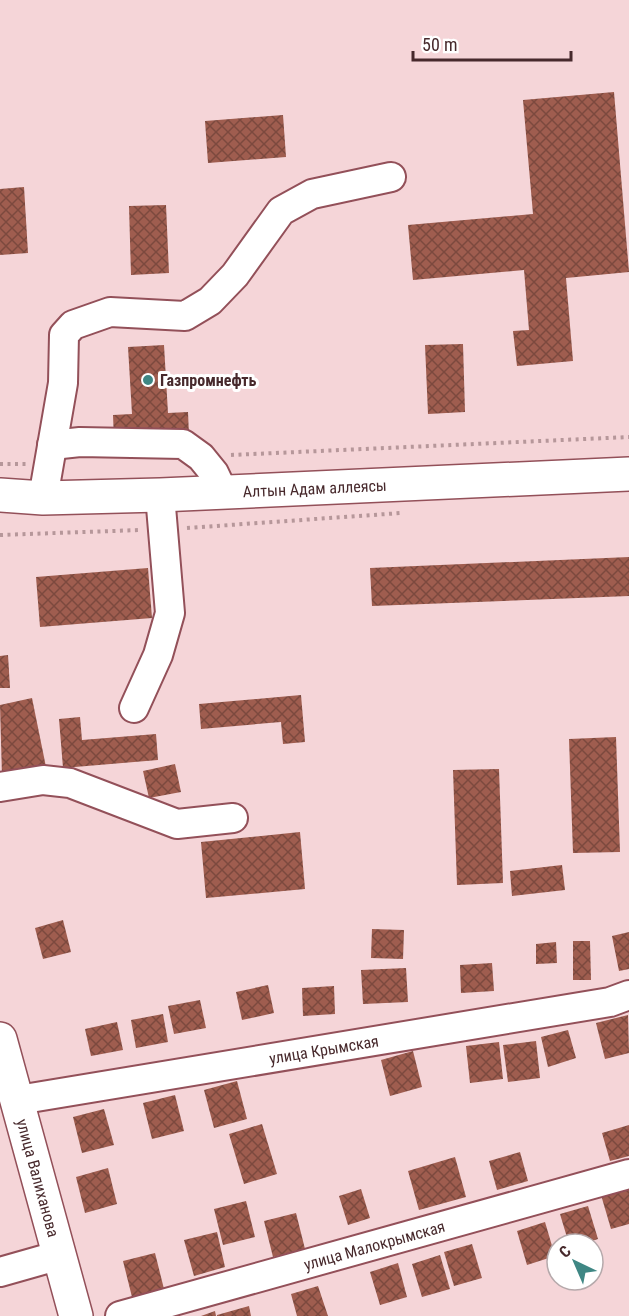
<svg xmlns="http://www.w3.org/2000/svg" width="629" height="1316" font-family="'Roboto Condensed',sans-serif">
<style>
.building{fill:url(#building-cross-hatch)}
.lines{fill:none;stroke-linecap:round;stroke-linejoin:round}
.minor-casing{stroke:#935059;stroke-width:32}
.major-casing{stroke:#935059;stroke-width:36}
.path{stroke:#b6979a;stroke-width:4;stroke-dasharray:3 4.5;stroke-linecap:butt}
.minor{stroke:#fff;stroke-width:28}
.major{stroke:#fff;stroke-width:33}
.poi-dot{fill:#3f8784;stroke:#fff;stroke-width:2}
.labels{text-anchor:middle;stroke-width:6;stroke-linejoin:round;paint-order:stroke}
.poi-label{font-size:16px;font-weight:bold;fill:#47292c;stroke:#fff;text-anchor:start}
.street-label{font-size:16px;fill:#47292c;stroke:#fff}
</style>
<defs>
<pattern id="building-cross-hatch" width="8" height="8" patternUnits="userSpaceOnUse" patternTransform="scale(1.5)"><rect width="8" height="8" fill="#9f5d4f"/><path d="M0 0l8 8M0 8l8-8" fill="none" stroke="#7c493e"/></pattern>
</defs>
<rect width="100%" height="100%" fill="#f5d5d8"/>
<g class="building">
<path d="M614 92 629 272 566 278 573 361 517 366 513 331 529 330 524 270 413 280 408 225 533 214 523 100Z"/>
<path d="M283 115 286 157 208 163 205 121Z"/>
<path d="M24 187 28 253 0 255V189Z"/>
<path d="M166 205 169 273 131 275 129 206Z"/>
<path d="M463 344 465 412 428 414 425 345Z"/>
<path d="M164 345 168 413 188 412 189 435 114 440 113 415 132 414 128 347Z"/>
<path d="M629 557V596L372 606 370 568Z"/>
<path d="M148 568 152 618 40 627 36 577Z"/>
<path d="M8 655 10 688H0V656Z"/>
<path d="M301 695 305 742 283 744 281 722 201 729 199 704Z"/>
<path d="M32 698 46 767 2 776 0 705Z"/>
<path d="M80 717 82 740 156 734 158 760 63 768 59 719Z"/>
<path d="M616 737 620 852 573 853 569 739Z"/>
<path d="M175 764 181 792 149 798 143 771Z"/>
<path d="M499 769 503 883 457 885 453 770Z"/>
<path d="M300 832 305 889 206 898 201 842Z"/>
<path d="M562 865 565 890 512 896 510 871Z"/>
<path d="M63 920 71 952 43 959 35 928Z"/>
<path d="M372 929 404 930 403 959 371 958Z"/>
<path d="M629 932V969L619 971 612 936Z"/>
<path d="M573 941H590L591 980H573Z"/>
<path d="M556 942 557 963 536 964V944Z"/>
<path d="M492 963 494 991 461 993 460 965Z"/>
<path d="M406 968 408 1002 363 1004 361 970Z"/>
<path d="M268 985 274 1013 242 1020 236 992Z"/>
<path d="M334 986 335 1014 303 1016 302 988Z"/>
<path d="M200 1000 206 1028 174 1034 168 1006Z"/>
<path d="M163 1014 168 1042 136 1048 131 1020Z"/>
<path d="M628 1015 629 1053 605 1059 596 1023Z"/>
<path d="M117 1022 123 1050 91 1056 85 1029Z"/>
<path d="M568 1030 576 1058 548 1067 541 1037Z"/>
<path d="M536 1041 540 1078 508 1082 503 1045Z"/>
<path d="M499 1042 503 1079 470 1083 466 1046Z"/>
<path d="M413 1051 422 1087 390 1096 381 1060Z"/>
<path d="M237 1081 247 1119 214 1128 204 1090Z"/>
<path d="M175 1095 184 1131 152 1139 143 1103Z"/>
<path d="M104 1109 114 1145 82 1153 73 1117Z"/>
<path d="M262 1124 277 1174 244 1184 229 1134Z"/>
<path d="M629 1125V1156L610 1161 602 1133Z"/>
<path d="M520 1152 528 1181 497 1190 489 1161Z"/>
<path d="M455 1157 466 1197 419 1210 408 1171Z"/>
<path d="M108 1168 117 1204 85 1213 76 1177Z"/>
<path d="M629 1188V1224L611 1229 601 1195Z"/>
<path d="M361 1189 370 1218 348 1225 339 1196Z"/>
<path d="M246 1201 255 1237 223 1245 214 1209Z"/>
<path d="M588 1206 598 1239 583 1244H569L560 1214Z"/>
<path d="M296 1213 305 1249 273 1257 264 1221Z"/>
<path d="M545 1222 555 1256 527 1265 517 1231Z"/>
<path d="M217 1232 225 1267 194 1276 184 1240Z"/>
<path d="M472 1244 482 1278 454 1286 444 1252Z"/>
<path d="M155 1253 164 1289 132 1297 123 1261Z"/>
<path d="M440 1255 450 1289 422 1297 412 1264Z"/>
<path d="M398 1263 407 1297 380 1305 370 1272Z"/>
<path d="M318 1286 328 1316H297L291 1294Z"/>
<path d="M249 1306 251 1316H217V1315Z"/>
<path d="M215 1311 216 1316H201Z"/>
</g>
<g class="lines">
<defs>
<g id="minor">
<path d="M52 445 80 442 183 444 201 457 214 473 223 492"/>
<path d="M43 498 63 383 64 335 73 325 110 312 185 316 210 301 235 275 281 211 312 194 391 177"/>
<path d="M134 708 158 655 170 613 160 495"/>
<path d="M0 787 43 780 70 783 177 824 233 818"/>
<path id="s1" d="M18 1100 610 1002 629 995"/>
<path d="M0 1272 60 1255"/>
<path id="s2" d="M120 1316 629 1174"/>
</g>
<g id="major">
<path id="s3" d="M0 495 43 498 160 495 629 474"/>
<path id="s4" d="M0 1039 76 1316"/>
</g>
</defs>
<use href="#minor" class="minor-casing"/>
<use href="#major" class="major-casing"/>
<g class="path">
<path d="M231 455 629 437"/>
<path d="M0 464H26"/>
<path d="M187 528 401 513"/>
<path d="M0 535 140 530"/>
</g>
<use href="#minor" class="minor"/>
<use href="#major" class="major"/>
</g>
<circle class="poi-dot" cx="148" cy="380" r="6"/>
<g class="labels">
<g class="poi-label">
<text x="160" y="386">Газпромнефть</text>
</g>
<g class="street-label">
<text dy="6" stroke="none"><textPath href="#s3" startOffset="315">Алтын Адам аллеясы</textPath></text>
<text dy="6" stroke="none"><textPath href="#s1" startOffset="310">улица Крымская</textPath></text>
<text dy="6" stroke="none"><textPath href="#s4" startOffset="144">улица Валиханова</textPath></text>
<text dy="6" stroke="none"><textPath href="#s2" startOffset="264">улица Малокрымская</textPath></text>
</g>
</g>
<g transform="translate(575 1262) rotate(316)"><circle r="28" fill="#ffffff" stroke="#b5a9ab" stroke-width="1.5"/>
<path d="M0-4.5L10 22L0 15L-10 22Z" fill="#3f8784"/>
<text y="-9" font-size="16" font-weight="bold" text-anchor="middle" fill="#47292c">С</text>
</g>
<path d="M413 51v9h158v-9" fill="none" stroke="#47292c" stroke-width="3"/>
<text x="422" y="51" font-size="18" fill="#47292c" stroke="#ffffff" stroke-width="4.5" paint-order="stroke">50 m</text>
</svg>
